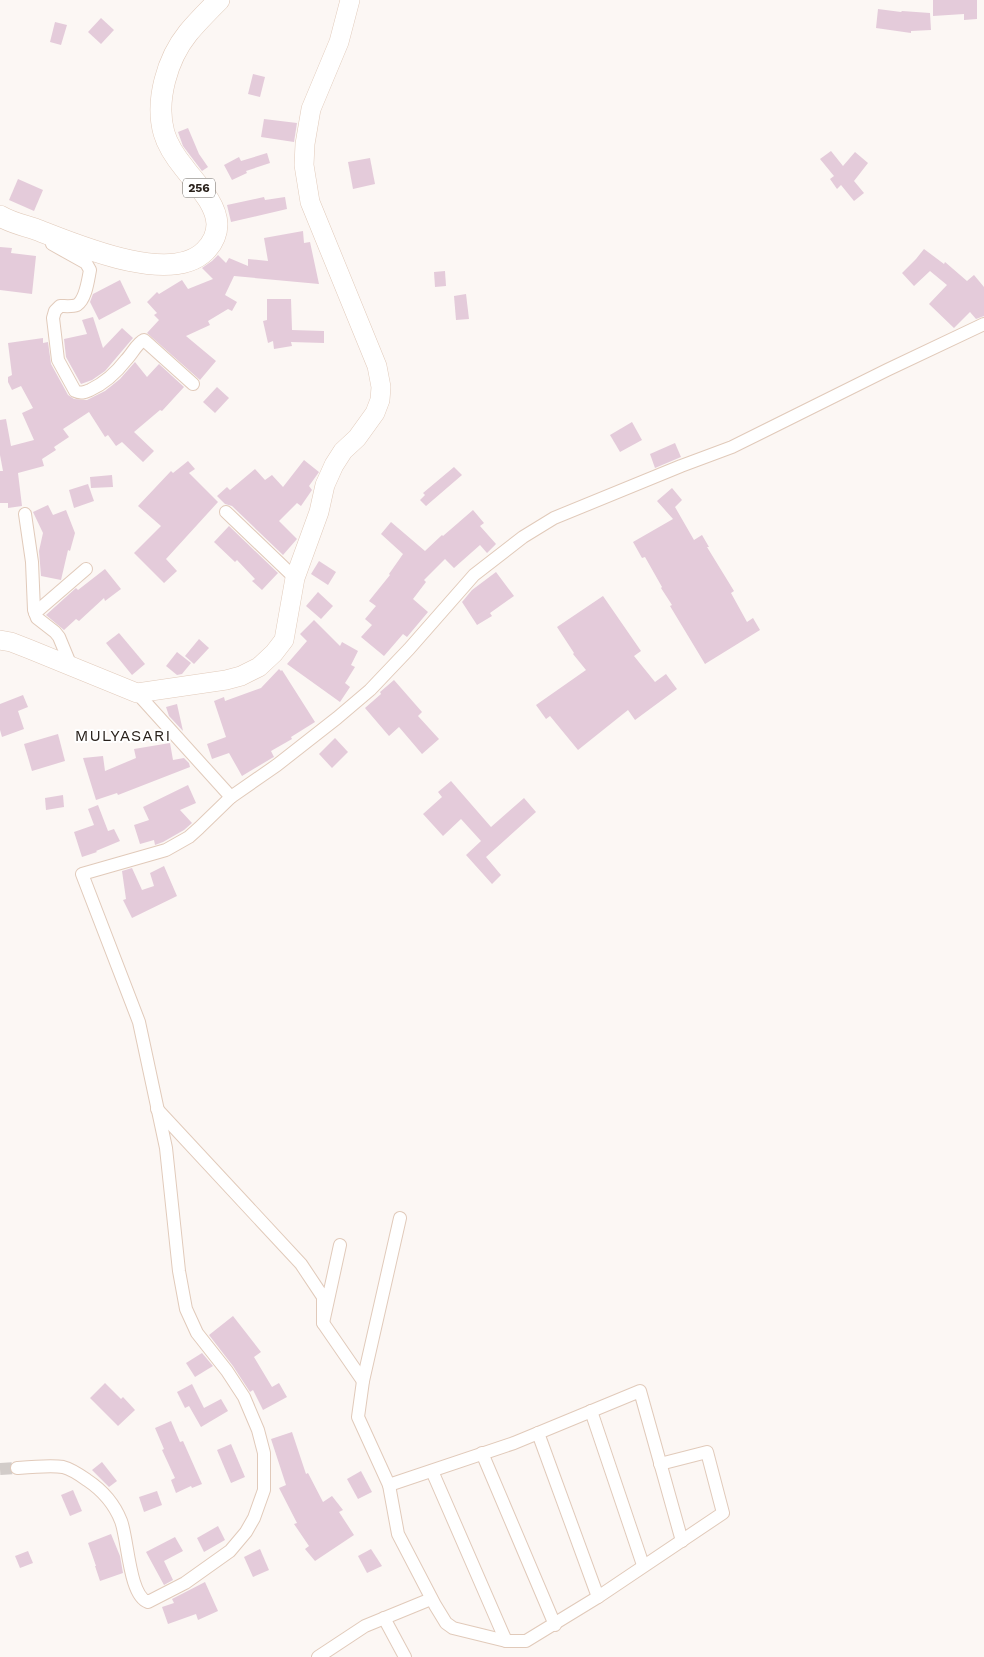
<svg xmlns="http://www.w3.org/2000/svg" width="984" height="1657" font-family="'Work Sans',sans-serif">
<style>
.building{fill:#e4cbda}
.lines{fill:none;stroke-linecap:round;stroke-linejoin:round}
.street-tunnel{stroke:#d2ccc9;stroke-width:12;stroke-dasharray:12 6;stroke-linecap:butt}
.street-casing{stroke:#e1caba;stroke-width:14}
.secondary-casing{stroke:#e1caba;stroke-width:20}
.primary-casing{stroke:#e1caba;stroke-width:22}
.street{stroke:#fff;stroke-width:12}
.secondary{stroke:#fff;stroke-width:19}
.primary{stroke:#fff;stroke-width:21}
.labels{text-anchor:middle;stroke-width:4;stroke-linejoin:round;paint-order:stroke}
.shield{fill:#fff;stroke:#69645f;stroke-width:1}
.shield-label{font-size:12px;font-weight:bold;fill:#29211b}
.quarter-label{font-size:16px;letter-spacing:1px;fill:#29211b;stroke:#fff}
</style>
<rect width="100%" height="100%" fill="#fcf7f4"/>
<g class="building">
<path d="M933 0H977V19L964 20V14L933 16Z"/>
<path d="M878 9 901 12 902 11 930 13 931 30 911 31V33L876 28Z"/>
<path d="M101 18 114 30 101 44 88 32Z"/>
<path d="M55 22 67 25 61 45 50 42Z"/>
<path d="M253 74 265 77 260 97 248 94Z"/>
<path d="M264 119 297 123 294 142 261 137Z"/>
<path d="M188 128 199 154 208 167 202 171 183 146 178 132Z"/>
<path d="M831 151 843 166 855 152 868 163 854 181 864 193 854 201 841 185 837 189 830 179 834 176 820 159Z"/>
<path d="M267 153 270 163 246 171 247 173 232 180 224 165 239 157 241 161Z"/>
<path d="M370 158 375 184 353 189 348 162Z"/>
<path d="M18 179 43 190 34 211 9 200Z"/>
<path d="M264 197 265 200 285 197 287 209 231 222 227 205Z"/>
<path d="M303 231 304 243 310 242 319 284 234 276 225 295 237 302 232 311 228 309 208 321 210 325 186 336 216 361 200 380 147 333 159 320 154 315 157 313 147 302 157 292 159 294 182 280 188 289 213 279 202 268 212 261 218 255 226 263 229 258 248 266V259L268 261 264 238Z"/>
<path d="M0 247 12 248 11 253 36 256 32 294 0 290Z"/>
<path d="M924 249 944 264 945 262 967 281 974 275 984 287V316L976 319 970 312 954 328 929 304 947 285 930 271 914 286 902 273 916 259Z"/>
<path d="M445 271 446 286 435 287 434 272Z"/>
<path d="M120 280 131 303 99 320 90 302 93 294Z"/>
<path d="M466 294 469 319 456 320 454 296Z"/>
<path d="M267 299H291L292 330 324 331V343L291 342 292 346 274 349 273 341 268 343 263 321 267 320Z"/>
<path d="M93 317 103 348 122 328 133 338 105 371 92 380 81 384 66 357 64 339 87 334 82 320Z"/>
<path d="M43 338V343L48 342 51 364 68 395 74 399 87 400 105 391 120 379 135 362 147 377 159 364 184 387 162 411 160 410 134 432 154 451 143 462 122 442 116 446 108 435 105 437 89 412 63 429 69 437 54 447 56 450 42 459 44 466 18 473 22 506 8 508V503H0V471H3L0 455V420L6 419 11 446 34 440 22 413 33 408 21 386 12 390 8 382V377L12 375 8 343Z"/>
<path d="M217 387 229 398 215 413 203 402Z"/>
<path d="M632 422 642 440 620 452 610 435Z"/>
<path d="M675 443 681 457 655 468 650 454Z"/>
<path d="M304 460 319 472 309 486 312 490 301 506 297 503 279 521 297 539 283 555 232 506 225 504 217 496 227 487 230 490 255 469 265 480 272 475 283 487Z"/>
<path d="M188 461 195 469 189 473 218 502 166 559 177 571 164 583 134 553 161 526 138 506 171 471 173 473Z"/>
<path d="M454 467 462 475 426 506 420 500 425 495 423 493Z"/>
<path d="M112 475 113 487 91 488 90 477Z"/>
<path d="M88 484 94 501 74 508 69 490Z"/>
<path d="M672 488 682 500 675 507 694 540 702 535 709 547H707L734 591 731 593 747 622 753 618 760 630 705 664 670 606 672 605 661 588 662 587 645 557 642 558 633 542 673 519 657 501Z"/>
<path d="M48 505 53 515 66 510 75 533 70 551 68 550 61 580 41 576 39 551 43 533 33 512Z"/>
<path d="M473 510 484 523 480 526 496 544 487 553 480 545 454 568 445 559 424 580 426 582 413 599 428 612 407 637 403 634 384 656 361 637 372 625 365 619 376 606 369 601 390 575 389 574 403 554 381 534 391 522 425 551 442 535 443 536Z"/>
<path d="M229 526 278 573 262 590 252 581 255 579 237 560 235 562 214 542Z"/>
<path d="M319 561 336 572 328 585 311 574Z"/>
<path d="M105 569 121 589 105 601 104 598 79 621 76 619 64 630 46 615 76 588 78 590Z"/>
<path d="M496 572 514 596 490 613 492 616 477 625 462 602 472 590Z"/>
<path d="M318 592 333 606 321 619 306 606Z"/>
<path d="M603 596 641 651 634 656 655 682 666 674 677 689 635 720 628 710 578 750 550 716 546 719 536 705 586 670 573 654 574 653 557 627Z"/>
<path d="M314 620 340 646 342 642 358 651 351 665 355 667 345 683 350 687 340 702 287 664 307 641 300 634Z"/>
<path d="M119 633 145 664 132 675 106 643Z"/>
<path d="M199 639 209 648 194 664 185 656Z"/>
<path d="M177 652 191 663 182 674 177 675 166 666Z"/>
<path d="M279 669 281 671 282 670 315 722 291 737 292 739 271 751 274 757 272 758 242 776 229 753 212 759 207 744 226 737 214 701 224 697 225 701 261 688Z"/>
<path d="M394 680 422 712 418 716 439 739 422 754 399 727 389 736 365 708 381 694 380 692Z"/>
<path d="M23 695 28 707 18 711 24 729 2 737 0 730V704Z"/>
<path d="M177 704 183 731 169 716 166 707Z"/>
<path d="M58 734 65 761 32 771 24 744Z"/>
<path d="M335 738 348 752 332 768 319 754Z"/>
<path d="M170 743 173 760 184 758 189 763 190 767 118 795 117 793 96 800 83 758 103 756 105 771 136 758 134 749Z"/>
<path d="M451 781 491 827 524 798 536 812 486 857 501 875 492 884 466 855 481 841 461 819 443 836 423 814 442 797 438 792Z"/>
<path d="M188 785 196 803 180 810 192 823 184 830 163 842 155 845 154 840 140 844 134 825 149 820 143 807Z"/>
<path d="M63 795 64 807 46 810 45 798Z"/>
<path d="M98 805 108 831 114 829 120 841 96 851 97 852 82 857 74 832 94 825 88 809Z"/>
<path d="M164 866 177 896 132 918 123 900 126 899 122 871 132 868 142 890 154 886 150 873Z"/>
<path d="M233 1316 261 1352 254 1357 272 1387 279 1383 287 1397 263 1410 253 1390 250 1392 233 1366 209 1335Z"/>
<path d="M202 1353 213 1366 195 1377 186 1363Z"/>
<path d="M105 1383 121 1399 123 1397 135 1410 118 1426 90 1398Z"/>
<path d="M192 1384 204 1408 221 1399 228 1411 201 1427 189 1406 185 1408 177 1392Z"/>
<path d="M171 1421 180 1442 183 1441 202 1484 192 1488 191 1486 176 1493 171 1480 175 1478 162 1450 164 1449 155 1428Z"/>
<path d="M292 1432 306 1474 308 1473 323 1502 332 1496 343 1510 339 1512 354 1535 315 1561 305 1549 309 1546 294 1524 297 1523 279 1488 286 1485 271 1439Z"/>
<path d="M231 1444 245 1477 231 1483 217 1450Z"/>
<path d="M102 1462 117 1481 109 1487 92 1470Z"/>
<path d="M361 1471 372 1492 358 1499 347 1479Z"/>
<path d="M73 1490 82 1511 70 1516 61 1495Z"/>
<path d="M157 1491 162 1505 144 1512 139 1497Z"/>
<path d="M218 1526 225 1540 204 1552 197 1538Z"/>
<path d="M111 1534 120 1556 123 1573 100 1581 95 1566H96L88 1543Z"/>
<path d="M175 1537 183 1551 164 1561 173 1580 164 1585 146 1552Z"/>
<path d="M260 1549 269 1570 253 1577 244 1557Z"/>
<path d="M371 1549 382 1566 367 1573 358 1556Z"/>
<path d="M28 1551 33 1563 20 1568 15 1556Z"/>
<path d="M205 1582 218 1611 198 1620 196 1614 168 1624 162 1607 174 1603 172 1599Z"/>
</g>
<g class="lines">
<path class="street-tunnel" d="M0 1469 17 1468"/>
<defs>
<g id="street">
<path d="M52 244 86 263 90 270C88 280 86 299 77 305 72 307 65 306 60 306L55 311 53 318 58 360 75 391C81 394 85 392 90 390 105 383 116 373 126 360 132 354 137 343 144 340L193 384"/>
<path d="M226 512 295 578"/>
<path d="M25 514 32 562 34 610 37 618 55 632 59 637 71 666"/>
<path d="M35 613 86 569"/>
<path d="M137 693 231 797"/>
<path d="M157 1109 301 1264 323 1297V1323L340 1245"/>
<path d="M400 1218 363 1381 358 1417 389 1485 514 1443 640 1391 682 1541"/>
<path d="M323 1323 363 1381"/>
<path d="M591 1411 643 1565"/>
<path d="M538 1433 598 1597"/>
<path d="M482 1453 555 1625"/>
<path d="M17 1468C29 1467 52 1465 63 1467 71 1469 80 1475 87 1480 102 1490 114 1503 121 1521 128 1539 129 1596 148 1602L185 1583 230 1551 246 1532 254 1518 264 1490V1453L258 1430 244 1397 227 1371 197 1333 186 1309 179 1271 166 1148 139 1022 82 874 166 850 189 837 199 828 231 797 277 765 337 718 370 690 409 649 474 575 523 537 554 518 681 466 732 447 887 370 984 324"/>
<path d="M432 1471 506 1641"/>
<path d="M389 1485 398 1534 435 1605 446 1623 453 1628 506 1641H526L598 1597 723 1513 707 1452 660 1464"/>
<path d="M384 1618 405 1657"/>
<path d="M318 1657 365 1626 431 1599"/>
</g>
<path id="secondary" d="M0 640 11 642 29 649 137 693 226 680 241 676 259 667 274 653 284 640 295 578 319 512 325 485 334 465 343 451 357 438 375 413 380 400 381 387 377 366 310 202 304 165 305 144 311 109 339 42 350 0"/>
<path id="primary" d="M0 216C12 223 23 225 35 229 74 244 170 286 205 251 212 244 217 234 217 224 216 203 197 185 185 169 176 158 168 147 164 133 155 101 167 59 188 33 197 22 208 11 219 0"/>
</defs>
<use href="#street" class="street-casing"/>
<use href="#secondary" class="secondary-casing"/>
<use href="#primary" class="primary-casing"/>
<use href="#street" class="street"/>
<use href="#secondary" class="secondary"/>
<use href="#primary" class="primary"/>
</g>
<g class="labels">
<rect class="shield" x="183" y="178.5" width="32" height="19" rx="4"/>
<g class="shield-label">
<text x="199" y="192">256</text>
</g>
<g class="quarter-label">
<text x="123" y="741">MULYASARI</text>
</g>
</g>
</svg>
